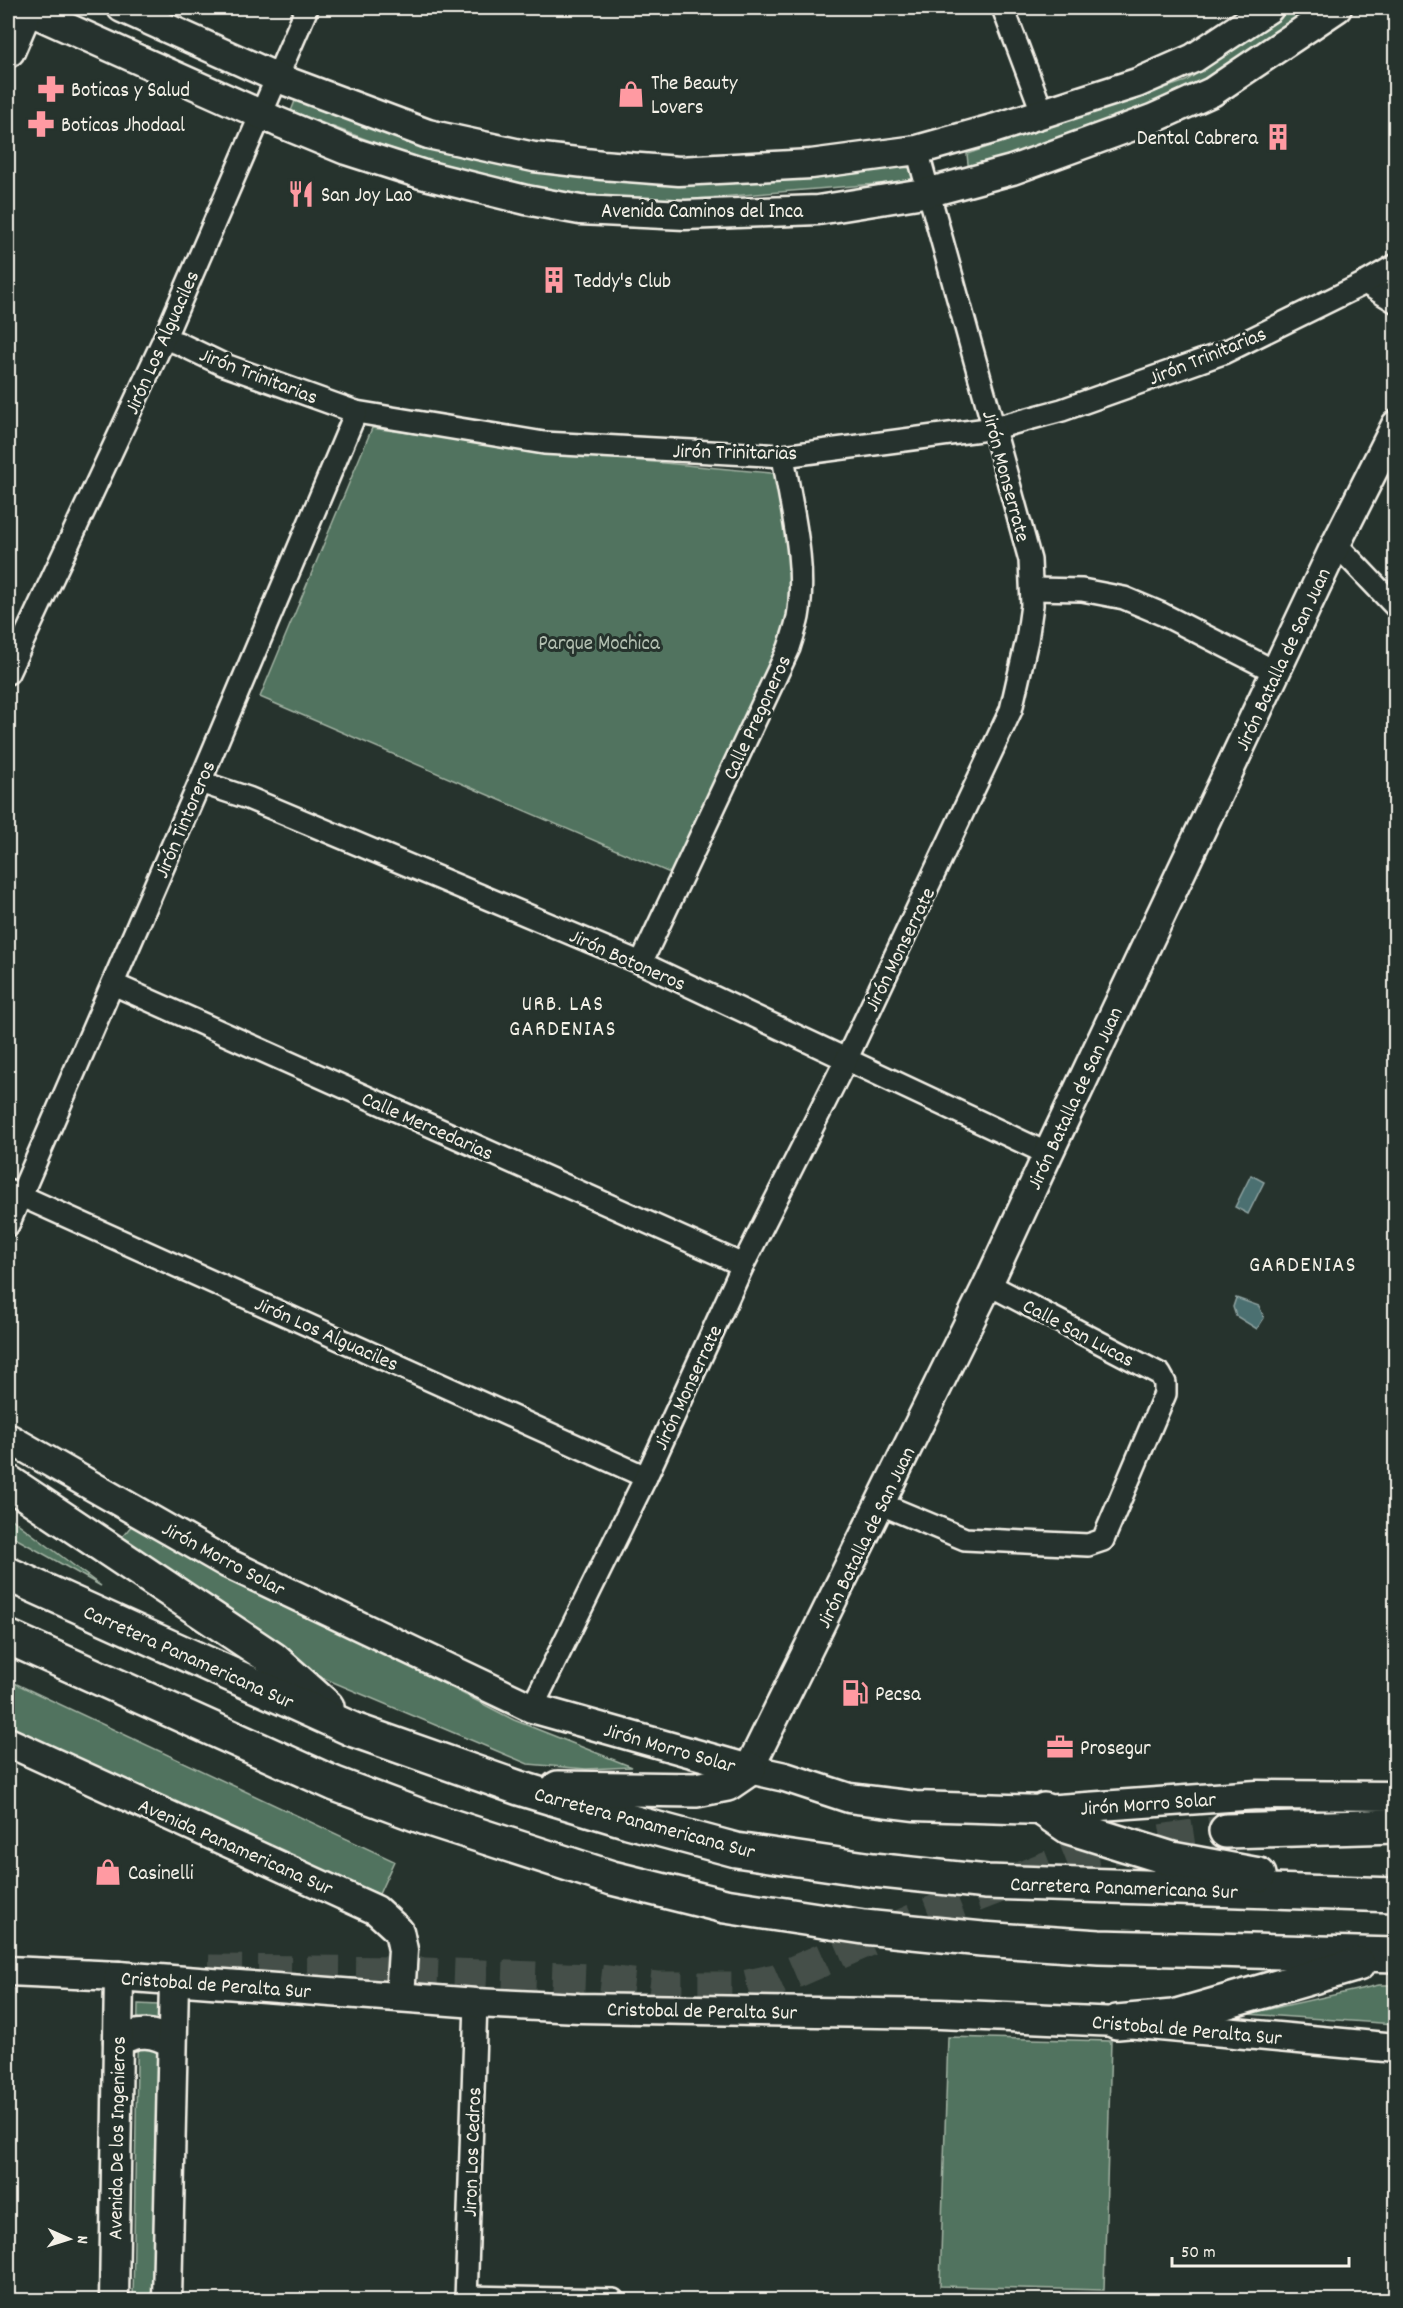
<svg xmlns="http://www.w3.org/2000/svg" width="1403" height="2308" font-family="Dekko,sans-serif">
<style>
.green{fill:#51735e;stroke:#a2b2a3;stroke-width:1.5}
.water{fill:#4b6f71;stroke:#8fa3a1;stroke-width:1.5}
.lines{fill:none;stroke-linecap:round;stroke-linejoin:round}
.highway-tunnel{stroke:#455049;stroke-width:33;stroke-dasharray:33 16;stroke-linecap:butt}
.street-casing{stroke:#f4f1e8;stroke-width:26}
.secondary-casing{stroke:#f4f1e8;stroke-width:33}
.primary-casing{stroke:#f4f1e8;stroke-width:38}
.highway-casing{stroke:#f4f1e8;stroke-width:38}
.street{stroke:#26332d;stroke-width:21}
.secondary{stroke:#26332d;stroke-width:28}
.primary{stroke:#26332d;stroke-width:33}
.highway{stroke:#26332d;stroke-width:33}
.labels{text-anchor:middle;stroke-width:6;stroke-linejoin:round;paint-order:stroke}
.poi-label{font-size:21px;fill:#f4f1e8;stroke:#26332d;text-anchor:start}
.street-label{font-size:21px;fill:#f4f1e8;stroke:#26332d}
.park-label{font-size:21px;fill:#b3bfb1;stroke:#26332d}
.neighbourhood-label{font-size:22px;letter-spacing:1.5px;fill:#f4f1e8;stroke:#26332d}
</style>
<rect width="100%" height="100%" fill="#26332d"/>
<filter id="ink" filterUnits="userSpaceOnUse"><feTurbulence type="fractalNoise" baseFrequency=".0167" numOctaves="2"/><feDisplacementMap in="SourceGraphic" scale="12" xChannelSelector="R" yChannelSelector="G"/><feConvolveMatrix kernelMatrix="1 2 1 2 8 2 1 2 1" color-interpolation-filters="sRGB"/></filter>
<g filter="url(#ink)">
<g class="green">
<path d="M1289 8H1312L1197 88 969 173 967 154 1186 81Z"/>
<path d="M297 96 426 144 914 168 919 178 901 182 683 200 619 199 527 188 423 161 291 111Z"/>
<path d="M372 428 546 452 792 475 809 591 800 651 691 882 260 697Z"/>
<path d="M8 1516 101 1586 8 1534Z"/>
<path d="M138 1518 419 1671 514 1720 632 1767 586 1769 528 1764 302 1669 116 1544Z"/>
<path d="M8 1680 394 1861 379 1894 229 1832 8 1725Z"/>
<path d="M1379 1985H1395V2024L1247 2014Z"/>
<path d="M138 2004 158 2005 152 2300H133Z"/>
<path d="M948 2037 1111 2041 1104 2290 940 2286Z"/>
</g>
<g class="water">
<path d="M1251 1175 1264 1182 1248 1214 1235 1207Z"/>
<path d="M1236 1298 1259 1306 1264 1318 1257 1329 1236 1316 1233 1307Z"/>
</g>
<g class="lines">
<path class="highway-tunnel" d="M209 1971 400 1973 591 1980 656 1988H738L776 1980 924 1916 1087 1852 1226 1831"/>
<defs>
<g id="street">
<path d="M1003 8 1043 114"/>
<path d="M1365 283 1396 302"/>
<path d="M164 339 178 343 222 364 356 412 544 443 783 456 995 428 1062 410 1223 353 1365 283 1396 265"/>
<path d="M1336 544 1396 607"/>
<path d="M1033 589 1082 590 1124 598 1162 614 1276 672"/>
<path d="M8 673 164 339 307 8"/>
<path d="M200 782 248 798 641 963 1048 1154"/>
<path d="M641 963 789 648C792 638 796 627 798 617 807 565 791 507 783 456"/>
<path d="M113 984 743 1265"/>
<path d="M8 1190 646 1477"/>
<path d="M8 1225 200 782 356 412"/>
<path d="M881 1504 965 1539 1088 1545 1103 1540 1165 1394V1383L1160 1374 988 1284"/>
<path d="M532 1708 646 1477 743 1265 847 1058 1011 710 1027 640 1032 605 1030 560 917 150"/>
<path d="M466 2297 613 2300"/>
<path d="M466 2300 476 2003"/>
</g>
<g id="secondary">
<path d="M23 8 278 122 346 150 421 174 526 200 580 210 685 215 818 210 930 192 1012 170 1152 119 1212 92 1337 8"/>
<path d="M122 8 278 78 428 134 534 157 602 165 679 171 811 164 917 150 996 128 1137 83 1194 58 1269 8"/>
<path d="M8 1438 227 1563 532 1708 749 1769 785 1777 849 1798 915 1806 1044 1810 1257 1795 1396 1796"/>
<path d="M8 1742 376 1910 399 1931 403 1950 400 1997"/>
<path d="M749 1769 988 1284 1048 1154 1336 544 1396 425"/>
<path d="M8 1971 119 1976 476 2003 579 2008 940 2014 1117 2022 1396 2048"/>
<path d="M118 2041C138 2031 153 2031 172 2043"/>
<path d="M114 2300 119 1976"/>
<path d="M167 2300 174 1981"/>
</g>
<path id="primary" d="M8 50 26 8"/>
<g id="highway">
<path d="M8 1482 273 1659 327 1707"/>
<path d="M8 1574 354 1730 519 1788 628 1821 736 1850 873 1870 987 1882 1396 1895"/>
<path d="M8 1637 335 1784 426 1818 612 1878 725 1906 864 1927 982 1939 1099 1947 1396 1955"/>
<path d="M558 1788 696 1790 727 1784 749 1769"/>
<path d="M1044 1810 1069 1827 1172 1859 1259 1875"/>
<path d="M1226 1831 1396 1826"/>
<path d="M1117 2022 1173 2017 1358 1964"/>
</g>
</defs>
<use href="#street" class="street-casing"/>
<use href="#secondary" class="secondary-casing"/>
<use href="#primary" class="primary-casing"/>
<use href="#highway" class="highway-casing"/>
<use href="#street" class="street"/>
<use href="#secondary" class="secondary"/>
<use href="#primary" class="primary"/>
<use href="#highway" class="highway"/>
</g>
</g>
<defs>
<symbol id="pharmacy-bare" viewBox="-9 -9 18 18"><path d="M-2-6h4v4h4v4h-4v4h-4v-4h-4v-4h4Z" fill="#ff9aa2" stroke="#26332d" stroke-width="2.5" paint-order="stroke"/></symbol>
<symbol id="shop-bare" viewBox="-9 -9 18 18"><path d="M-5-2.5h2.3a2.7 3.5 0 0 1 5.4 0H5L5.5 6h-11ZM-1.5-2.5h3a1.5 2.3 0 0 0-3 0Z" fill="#ff9aa2" stroke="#26332d" stroke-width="2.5" paint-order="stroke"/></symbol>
<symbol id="building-bare" viewBox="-9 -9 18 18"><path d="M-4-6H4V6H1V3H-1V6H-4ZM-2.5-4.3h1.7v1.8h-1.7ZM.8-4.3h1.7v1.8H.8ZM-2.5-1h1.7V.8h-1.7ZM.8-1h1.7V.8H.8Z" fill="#ff9aa2" stroke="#26332d" stroke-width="2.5" paint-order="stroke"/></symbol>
<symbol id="restaurant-bare" viewBox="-9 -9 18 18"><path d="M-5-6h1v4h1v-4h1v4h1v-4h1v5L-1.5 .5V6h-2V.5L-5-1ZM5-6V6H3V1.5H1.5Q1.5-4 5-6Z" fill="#ff9aa2" stroke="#26332d" stroke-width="2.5" paint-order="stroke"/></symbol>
<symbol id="fuel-bare" viewBox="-9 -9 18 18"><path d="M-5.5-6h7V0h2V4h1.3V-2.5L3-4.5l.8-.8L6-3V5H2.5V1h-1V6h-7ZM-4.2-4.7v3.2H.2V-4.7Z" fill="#ff9aa2" stroke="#26332d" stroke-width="2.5" paint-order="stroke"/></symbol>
<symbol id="office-bare" viewBox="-9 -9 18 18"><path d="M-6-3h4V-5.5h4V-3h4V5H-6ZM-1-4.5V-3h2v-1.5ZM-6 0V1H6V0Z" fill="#ff9aa2" stroke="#26332d" stroke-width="2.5" paint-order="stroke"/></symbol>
</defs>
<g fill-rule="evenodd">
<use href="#pharmacy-bare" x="32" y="70" width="38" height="38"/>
<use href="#shop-bare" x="612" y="75" width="38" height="38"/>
<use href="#pharmacy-bare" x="22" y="105" width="38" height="38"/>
<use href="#building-bare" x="1259" y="118" width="38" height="38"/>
<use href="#restaurant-bare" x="282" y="175" width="38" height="38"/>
<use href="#building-bare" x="535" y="261" width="38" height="38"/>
<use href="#fuel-bare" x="836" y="1674" width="38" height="38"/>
<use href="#office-bare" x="1041" y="1728" width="38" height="38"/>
<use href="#shop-bare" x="89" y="1853" width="38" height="38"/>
</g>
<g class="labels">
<g class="poi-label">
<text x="651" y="89">The Beauty<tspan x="651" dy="24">Lovers</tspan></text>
<text x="71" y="96">Boticas y Salud</text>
<text x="61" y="131">Boticas Jhodaal</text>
<text x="1258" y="144" text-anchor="end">Dental Cabrera</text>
<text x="321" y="201">San Joy Lao</text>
<text x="574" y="287">Teddy's Club</text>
<text x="875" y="1700">Pecsa</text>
<text x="1080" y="1754">Prosegur</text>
<text x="128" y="1879">Casinelli</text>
</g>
<g class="street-label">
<text x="702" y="217">Avenida Caminos del Inca</text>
<text transform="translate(161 342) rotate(-66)" y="7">Jirón Los Alguaciles</text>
<text transform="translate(1207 355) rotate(-22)" y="7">Jirón Trinitarias</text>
<text transform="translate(259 375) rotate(21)" y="7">Jirón Trinitarias</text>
<text transform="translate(735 451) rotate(1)" y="7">Jirón Trinitarias</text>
<text transform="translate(1007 476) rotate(75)" y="7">Jirón Monserrate</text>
<text transform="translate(1282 659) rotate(-65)" y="7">Jirón Batalla de San Juan</text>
<text transform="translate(756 717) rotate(-65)" y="7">Calle Pregoneros</text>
<text transform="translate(184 819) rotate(-67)" y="7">Jirón Tintoreros</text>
<text transform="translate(899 949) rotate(-64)" y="7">Jirón Monserrate</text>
<text transform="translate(628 959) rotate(24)" y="7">Jirón Botoneros</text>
<text transform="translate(1074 1098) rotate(-65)" y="7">Jirón Batalla de San Juan</text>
<text transform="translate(428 1125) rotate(24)" y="7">Calle Mercedarias</text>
<text transform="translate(1079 1332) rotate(28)" y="7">Calle San Lucas</text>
<text transform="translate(327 1333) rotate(24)" y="7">Jirón Los Alguaciles</text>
<text transform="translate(687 1387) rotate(-65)" y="7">Jirón Monserrate</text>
<text transform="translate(865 1537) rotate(-64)" y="7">Jirón Batalla de San Juan</text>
<text transform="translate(224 1558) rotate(28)" y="7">Jirón Morro Solar</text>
<text transform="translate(189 1656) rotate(24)" y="7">Carretera Panamericana Sur</text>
<text transform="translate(670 1747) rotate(16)" y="7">Jirón Morro Solar</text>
<text transform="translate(1148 1803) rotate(-4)" y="7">Jirón Morro Solar</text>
<text transform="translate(645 1822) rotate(15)" y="7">Carretera Panamericana Sur</text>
<text transform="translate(236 1846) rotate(24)" y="7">Avenida Panamericana Sur</text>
<text transform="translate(1124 1887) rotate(2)" y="7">Carretera Panamericana Sur</text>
<text transform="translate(216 1984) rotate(4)" y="7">Cristobal de Peralta Sur</text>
<text transform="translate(702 2010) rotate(1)" y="7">Cristobal de Peralta Sur</text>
<text transform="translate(1187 2029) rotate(5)" y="7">Cristobal de Peralta Sur</text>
<text transform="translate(116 2138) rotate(-89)" y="7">Avenida De los Ingenieros</text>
<text transform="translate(471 2152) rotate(-88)" y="7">Jiron Los Cedros</text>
</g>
<g class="park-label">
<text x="599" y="649">Parque Mochica</text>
</g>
<g class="neighbourhood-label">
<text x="563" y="1010">URB. LAS<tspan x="563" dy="25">GARDENIAS</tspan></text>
<text x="1303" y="1271">GARDENIAS</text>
</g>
</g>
<rect width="1403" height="2308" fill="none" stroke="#26332d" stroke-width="30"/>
<rect x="15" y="15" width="1373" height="2278" fill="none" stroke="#f4f1e8" stroke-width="2" filter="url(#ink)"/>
<g transform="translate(69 2239) rotate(93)" stroke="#26332d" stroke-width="4.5" paint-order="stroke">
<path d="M0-4.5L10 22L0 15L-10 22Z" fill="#f4f1e8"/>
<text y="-9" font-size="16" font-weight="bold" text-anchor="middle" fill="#f4f1e8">N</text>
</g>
<path d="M1172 2257v9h177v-9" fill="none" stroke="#f4f1e8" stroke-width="3"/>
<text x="1181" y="2257" font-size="18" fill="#f4f1e8" stroke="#26332d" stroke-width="4.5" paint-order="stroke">50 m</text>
</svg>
